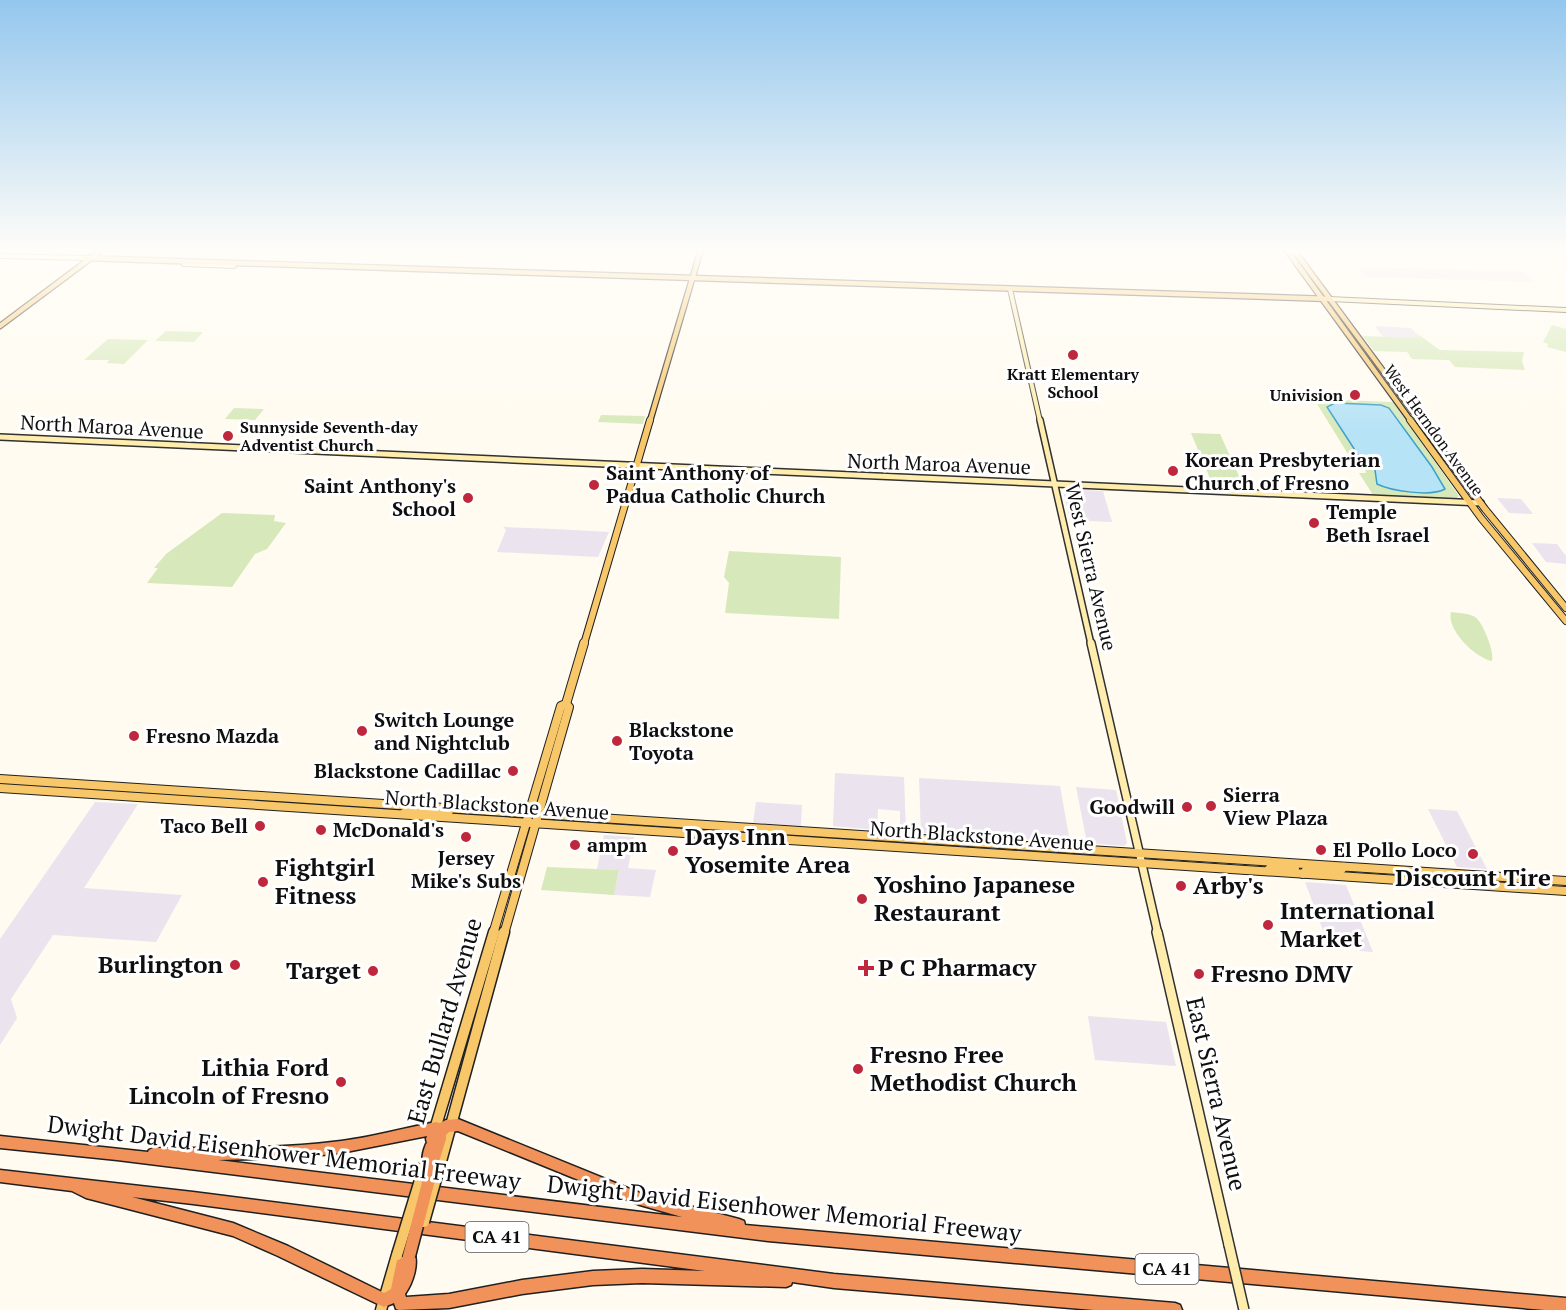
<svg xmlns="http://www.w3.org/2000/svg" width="1566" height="1310" font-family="'PT Serif',serif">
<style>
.industrial{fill:#ebe3ed}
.green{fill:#d7e9ba}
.water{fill:#b6e3f6;stroke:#3da0cc;stroke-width:1.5}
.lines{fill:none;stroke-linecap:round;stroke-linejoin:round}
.secondary-far3-casing{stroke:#313131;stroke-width:6}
.secondary-far2-casing{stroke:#313131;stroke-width:8}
.secondary-far1-casing{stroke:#313131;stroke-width:10}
.secondary-casing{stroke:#313131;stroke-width:12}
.primary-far3-casing{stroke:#202020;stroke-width:7}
.primary-far2-casing{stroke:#202020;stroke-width:8}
.primary-far1-casing{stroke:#202020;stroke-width:10}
.primary-casing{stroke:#202020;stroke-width:13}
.motorway-casing{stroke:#202020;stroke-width:3}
.secondary-far3{stroke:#feedac;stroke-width:4}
.secondary-far2{stroke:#feedac;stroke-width:5}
.secondary-far1{stroke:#feedac;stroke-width:7}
.secondary{stroke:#feedac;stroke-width:9}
.primary-far3{stroke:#f7c769;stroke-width:4.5}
.primary-far2{stroke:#f7c769;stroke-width:6}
.primary-far1{stroke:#f7c769;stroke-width:8}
.primary{stroke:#f7c769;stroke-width:10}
.motorway{fill:#f2925b;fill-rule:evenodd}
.secondary-bridge-casing{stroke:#313131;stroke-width:12;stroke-linecap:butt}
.primary-bridge-casing{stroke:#202020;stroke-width:13;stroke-linecap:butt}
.motorway-bridge-casing{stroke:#202020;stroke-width:15;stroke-linecap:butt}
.secondary-bridge{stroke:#feedac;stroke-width:9}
.primary-bridge{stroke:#f7c769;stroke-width:10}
.motorway-bridge{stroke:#f2925b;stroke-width:12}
.poi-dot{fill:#be273c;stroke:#fff;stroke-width:2}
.labels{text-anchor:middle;stroke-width:6;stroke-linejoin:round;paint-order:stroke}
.far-poi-label{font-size:16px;font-weight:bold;fill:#0f0f0f;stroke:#fff}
.far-street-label{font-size:16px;fill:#0f0f0f;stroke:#fff}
.shield{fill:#fff;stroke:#575757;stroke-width:1.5}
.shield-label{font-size:18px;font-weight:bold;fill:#0f0f0f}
.street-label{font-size:20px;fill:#0f0f0f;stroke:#fff}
.poi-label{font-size:20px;font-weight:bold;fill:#0f0f0f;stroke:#fff;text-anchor:start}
.near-poi-label{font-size:24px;font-weight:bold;fill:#0f0f0f;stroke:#fff;text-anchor:start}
.near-street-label{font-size:24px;fill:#0f0f0f;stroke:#fff}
</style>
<rect width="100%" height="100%" fill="#fffbf0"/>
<g class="industrial">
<path d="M1357 267 1523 271 1535 282 1366 277Z"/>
<path d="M1375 326 1411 328 1420 338 1383 337Z"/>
<path d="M1065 489 1103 491 1112 522 1070 520 1063 491Z"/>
<path d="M1497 498 1521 499 1533 514 1509 513Z"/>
<path d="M503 527 554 529 609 532 598 557 497 552 506 530Z"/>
<path d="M1532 543 1557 544 1566 556V564L1546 562Z"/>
<path d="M835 773 904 777 906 831H900V811L878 809 877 830 833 826Z"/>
<path d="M919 778 1060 786 1070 842 921 833Z"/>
<path d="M1076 787 1116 790 1127 843 1124 846 1087 843Z"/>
<path d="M95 802 138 804 84 888 182 895 156 942 53 935 11 999 17 1018 0 1045V939Z"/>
<path d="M756 802 802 805 801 826 753 823Z"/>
<path d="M1428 809 1457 811 1487 869 1457 867Z"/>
<path d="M604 835 634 837 628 868 656 870 650 897 614 895 619 870 597 869Z"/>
<path d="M1305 882 1346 885 1373 952 1360 951 1354 935 1324 933Z"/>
<path d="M1088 1016 1166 1022 1176 1066 1095 1060Z"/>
</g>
<g class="green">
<path d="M1552 325 1566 329V352L1547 347 1548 344 1543 342Z"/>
<path d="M166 331 203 332 194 342 155 341Z"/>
<path d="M1416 333 1440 350 1524 352 1522 361 1525 370 1455 367 1449 360 1412 359 1407 352 1374 351 1363 336 1420 338Z"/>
<path d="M108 339 148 340 124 364 107 363 109 360H84Z"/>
<path d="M1314 399 1393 402 1459 496 1456 498 1373 495 1359 473H1366L1365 469 1356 467Z"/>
<path d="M234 408 264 409 255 420 225 419Z"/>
<path d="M601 415 645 416 643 424 598 422Z"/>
<path d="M1191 433 1220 434 1245 489 1214 488Z"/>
<path d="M222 513 275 515 274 521 286 523 267 549 255 554 232 587 147 583 158 568H154L166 554Z"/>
<path d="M729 551 841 557 839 619 725 613 729 583 724 577Z"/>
<path d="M1451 612C1458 613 1469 613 1475 617 1483 622 1495 653 1492 661 1475 658 1446 629 1451 612Z"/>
<path d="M547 867 619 870 614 895 541 890Z"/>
</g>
<path class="water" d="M1335 403 1381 405 1389 408 1432 467 1445 489C1431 497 1391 491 1377 484L1375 470 1360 458 1327 407Z"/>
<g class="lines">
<defs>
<g id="secondary-far3">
<path d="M0 256 85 258"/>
<path d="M184 264 234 266"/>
<path d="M1010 289 1040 421"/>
<path d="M1330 299 1566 310"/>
</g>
<g id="secondary-far2">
<path d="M1040 420 1091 644"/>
<path d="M0 437 1481 503"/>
</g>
<path id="secondary-far1" d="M1091 643 1158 934"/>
<path id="secondary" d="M1157 932 1229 1245"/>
<g id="primary-far3">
<path d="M1286 249 1411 421"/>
<path d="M1293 249 1420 421"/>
<path d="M85 258 1330 299"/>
<path d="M0 326 103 249"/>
<path d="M650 421 701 249"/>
</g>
<g id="primary-far2">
<path d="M1410 420 1481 518 1566 621"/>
<path d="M1419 420 1485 509 1566 608"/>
<path d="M584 644 650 420"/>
</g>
<g id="primary-far1">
<path d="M0 779 1566 881"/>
<path d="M0 788 1566 891"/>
<path d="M404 813 411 810 449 811"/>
<path d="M1267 871 1271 867 1295 868V864"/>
<path d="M1303 874 1307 869 1340 871 1344 867"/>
<path d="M493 934 561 706 566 704 584 643"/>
<path d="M504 934 569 707 566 704"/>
</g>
<g id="primary">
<path d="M435 1129 494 932"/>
<path d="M440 1165 504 932"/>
<path d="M381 1310 397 1255"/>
</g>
<g id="motorway">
<path d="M458 1119 640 1193 739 1219 744 1221 745 1225 1566 1298V1310H1545L768 1241 117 1160 0 1148V1136L148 1152 149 1150 153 1148C216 1148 279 1149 341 1141 373 1137 404 1128 436 1122L440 1123 446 1120ZM458 1131 640 1205 682 1217 218 1160 294 1158 341 1153 427 1136 426 1139 427 1143 426 1144C423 1151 421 1161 424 1168L428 1170 437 1168 446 1139V1135L449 1132Z"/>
<path d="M0 1170 193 1192 834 1274 1175 1303 1180 1305 1182 1310H1094L834 1288 792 1282 791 1285 786 1287 642 1283 593 1285 522 1294 449 1308 399 1310 396 1309 394 1303 384 1307 278 1256 233 1236 86 1198 72 1191 0 1182ZM132 1197 193 1204 705 1271 642 1269 593 1271 522 1280 449 1294 406 1297 405 1294C413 1283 419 1264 414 1251L409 1249 399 1251 391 1289 384 1293 288 1246 233 1223Z"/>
</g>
</defs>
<use href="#secondary-far3" class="secondary-far3-casing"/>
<use href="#secondary-far2" class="secondary-far2-casing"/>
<use href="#secondary-far1" class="secondary-far1-casing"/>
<use href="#secondary" class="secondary-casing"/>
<use href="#primary-far3" class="primary-far3-casing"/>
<use href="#primary-far2" class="primary-far2-casing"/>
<use href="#primary-far1" class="primary-far1-casing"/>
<use href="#primary" class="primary-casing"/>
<use href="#motorway" class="motorway-casing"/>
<use href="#secondary-far3" class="secondary-far3"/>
<use href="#secondary-far2" class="secondary-far2"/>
<use href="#secondary-far1" class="secondary-far1"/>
<use href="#secondary" class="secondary"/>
<use href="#primary-far3" class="primary-far3"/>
<use href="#primary-far2" class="primary-far2"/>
<use href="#primary-far1" class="primary-far1"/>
<use href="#primary" class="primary"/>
<use href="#motorway" class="motorway"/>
<defs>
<path id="secondary-bridge" d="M1229 1245 1244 1310"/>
<g id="primary-bridge">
<path d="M424 1222 440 1165"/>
<path d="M397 1255 425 1164"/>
</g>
<path id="motorway-bridge" d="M409 1256 433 1164"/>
</defs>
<use href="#secondary-bridge" class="secondary-bridge-casing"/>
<use href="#primary-bridge" class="primary-bridge-casing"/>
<use href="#motorway-bridge" class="motorway-bridge-casing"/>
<use href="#secondary-bridge" class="secondary-bridge"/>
<use href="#primary-bridge" class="primary-bridge"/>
<use href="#motorway-bridge" class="motorway-bridge"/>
</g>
<linearGradient id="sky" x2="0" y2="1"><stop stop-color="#94c7ee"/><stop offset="0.58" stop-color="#fffdf8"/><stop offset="1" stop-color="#fffdf8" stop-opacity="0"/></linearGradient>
<rect width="1566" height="432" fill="url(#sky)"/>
<g class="poi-dot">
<circle cx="1073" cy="355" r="6"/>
<circle cx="1355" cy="395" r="6"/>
<circle cx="228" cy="436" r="6"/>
<circle cx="1173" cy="471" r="6"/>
<circle cx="594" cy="485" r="6"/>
<circle cx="468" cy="498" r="6"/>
<circle cx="1314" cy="523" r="6"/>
<circle cx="362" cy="731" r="6"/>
<circle cx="134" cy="736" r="6"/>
<circle cx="617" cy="741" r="6"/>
<circle cx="513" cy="771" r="6"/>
<circle cx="1211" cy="806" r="6"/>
<circle cx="1187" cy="807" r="6"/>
<circle cx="260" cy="826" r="6"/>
<circle cx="321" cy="830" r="6"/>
<circle cx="466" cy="837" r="6"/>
<circle cx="575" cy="845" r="6"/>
<circle cx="1321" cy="850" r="6"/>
<circle cx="673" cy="851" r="6"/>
<circle cx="1473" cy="854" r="6"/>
<circle cx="263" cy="882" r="6"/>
<circle cx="1181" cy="886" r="6"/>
<circle cx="862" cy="899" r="6"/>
<circle cx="1268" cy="925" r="6"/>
<circle cx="235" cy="965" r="6"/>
<path d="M863 959h6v6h6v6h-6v6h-6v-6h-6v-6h6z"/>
<circle cx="373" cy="971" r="6"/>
<circle cx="1199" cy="974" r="6"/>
<circle cx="858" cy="1069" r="6"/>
<circle cx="341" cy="1082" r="6"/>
</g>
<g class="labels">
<g class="far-poi-label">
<text x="1073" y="380">Kratt Elementary<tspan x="1073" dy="18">School</tspan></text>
<text x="1343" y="401" text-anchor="end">Univision</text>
<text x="240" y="433" text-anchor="start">Sunnyside Seventh-day<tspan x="240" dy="18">Adventist Church</tspan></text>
</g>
<g class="far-street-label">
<text transform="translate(1434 430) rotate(54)" y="6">West Herndon Avenue</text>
</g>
<g class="shield">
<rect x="465.5" y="1222" width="63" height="30" rx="4.5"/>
<rect x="1135.5" y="1254" width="63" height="30" rx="4.5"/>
</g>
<g class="shield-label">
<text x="497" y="1243">CA 41</text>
<text x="1167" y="1275">CA 41</text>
</g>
<g class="street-label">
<text transform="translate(112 427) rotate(3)" y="7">North Maroa Avenue</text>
<text transform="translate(939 464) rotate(2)" y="7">North Maroa Avenue</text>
<text transform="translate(1091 567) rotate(77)" y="7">West Sierra Avenue</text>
<text transform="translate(497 805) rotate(4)" y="7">North Blackstone Avenue</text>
<text transform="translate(982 836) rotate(4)" y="7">North Blackstone Avenue</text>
</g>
<g class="poi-label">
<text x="1185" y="467">Korean Presbyterian<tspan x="1185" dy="23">Church of Fresno</tspan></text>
<text x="606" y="480">Saint Anthony of<tspan x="606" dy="23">Padua Catholic Church</tspan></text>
<text x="456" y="493" text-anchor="end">Saint Anthony's<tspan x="456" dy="23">School</tspan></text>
<text x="1326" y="519">Temple<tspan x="1326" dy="23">Beth Israel</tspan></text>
<text x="374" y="727">Switch Lounge<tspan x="374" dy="23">and Nightclub</tspan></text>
<text x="629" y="737">Blackstone<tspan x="629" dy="23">Toyota</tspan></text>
<text x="146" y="743">Fresno Mazda</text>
<text x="501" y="778" text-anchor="end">Blackstone Cadillac</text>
<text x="1223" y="802">Sierra<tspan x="1223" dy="23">View Plaza</tspan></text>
<text x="1175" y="814" text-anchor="end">Goodwill</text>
<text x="248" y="833" text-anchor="end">Taco Bell</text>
<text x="333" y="837">McDonald's</text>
<text x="587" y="852">ampm</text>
<text x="1333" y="857">El Pollo Loco</text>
<text x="466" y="865" text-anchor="middle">Jersey<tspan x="466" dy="23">Mike's Subs</tspan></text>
</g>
<g class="near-poi-label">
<text x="685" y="845">Days Inn<tspan x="685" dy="28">Yosemite Area</tspan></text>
<text x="275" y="876">Fightgirl<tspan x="275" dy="28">Fitness</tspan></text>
<text x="1473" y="886" text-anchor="middle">Discount Tire</text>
<text x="874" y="893">Yoshino Japanese<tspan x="874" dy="28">Restaurant</tspan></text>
<text x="1193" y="894">Arby's</text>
<text x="1280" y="919">International<tspan x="1280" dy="28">Market</tspan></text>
<text x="223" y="973" text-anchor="end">Burlington</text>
<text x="878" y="976">P C Pharmacy</text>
<text x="361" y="979" text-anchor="end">Target</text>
<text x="1211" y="982">Fresno DMV</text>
<text x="870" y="1063">Fresno Free<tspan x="870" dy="28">Methodist Church</tspan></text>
<text x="329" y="1076" text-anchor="end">Lithia Ford<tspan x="329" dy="28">Lincoln of Fresno</tspan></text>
</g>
<g class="near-street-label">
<text transform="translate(445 1021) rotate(-74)" y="8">East Bullard Avenue</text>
<text transform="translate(1216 1094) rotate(77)" y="8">East Sierra Avenue</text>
<text transform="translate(284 1153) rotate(7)" y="8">Dwight David Eisenhower Memorial Freeway</text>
<text transform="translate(784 1209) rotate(6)" y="8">Dwight David Eisenhower Memorial Freeway</text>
</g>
</g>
</svg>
